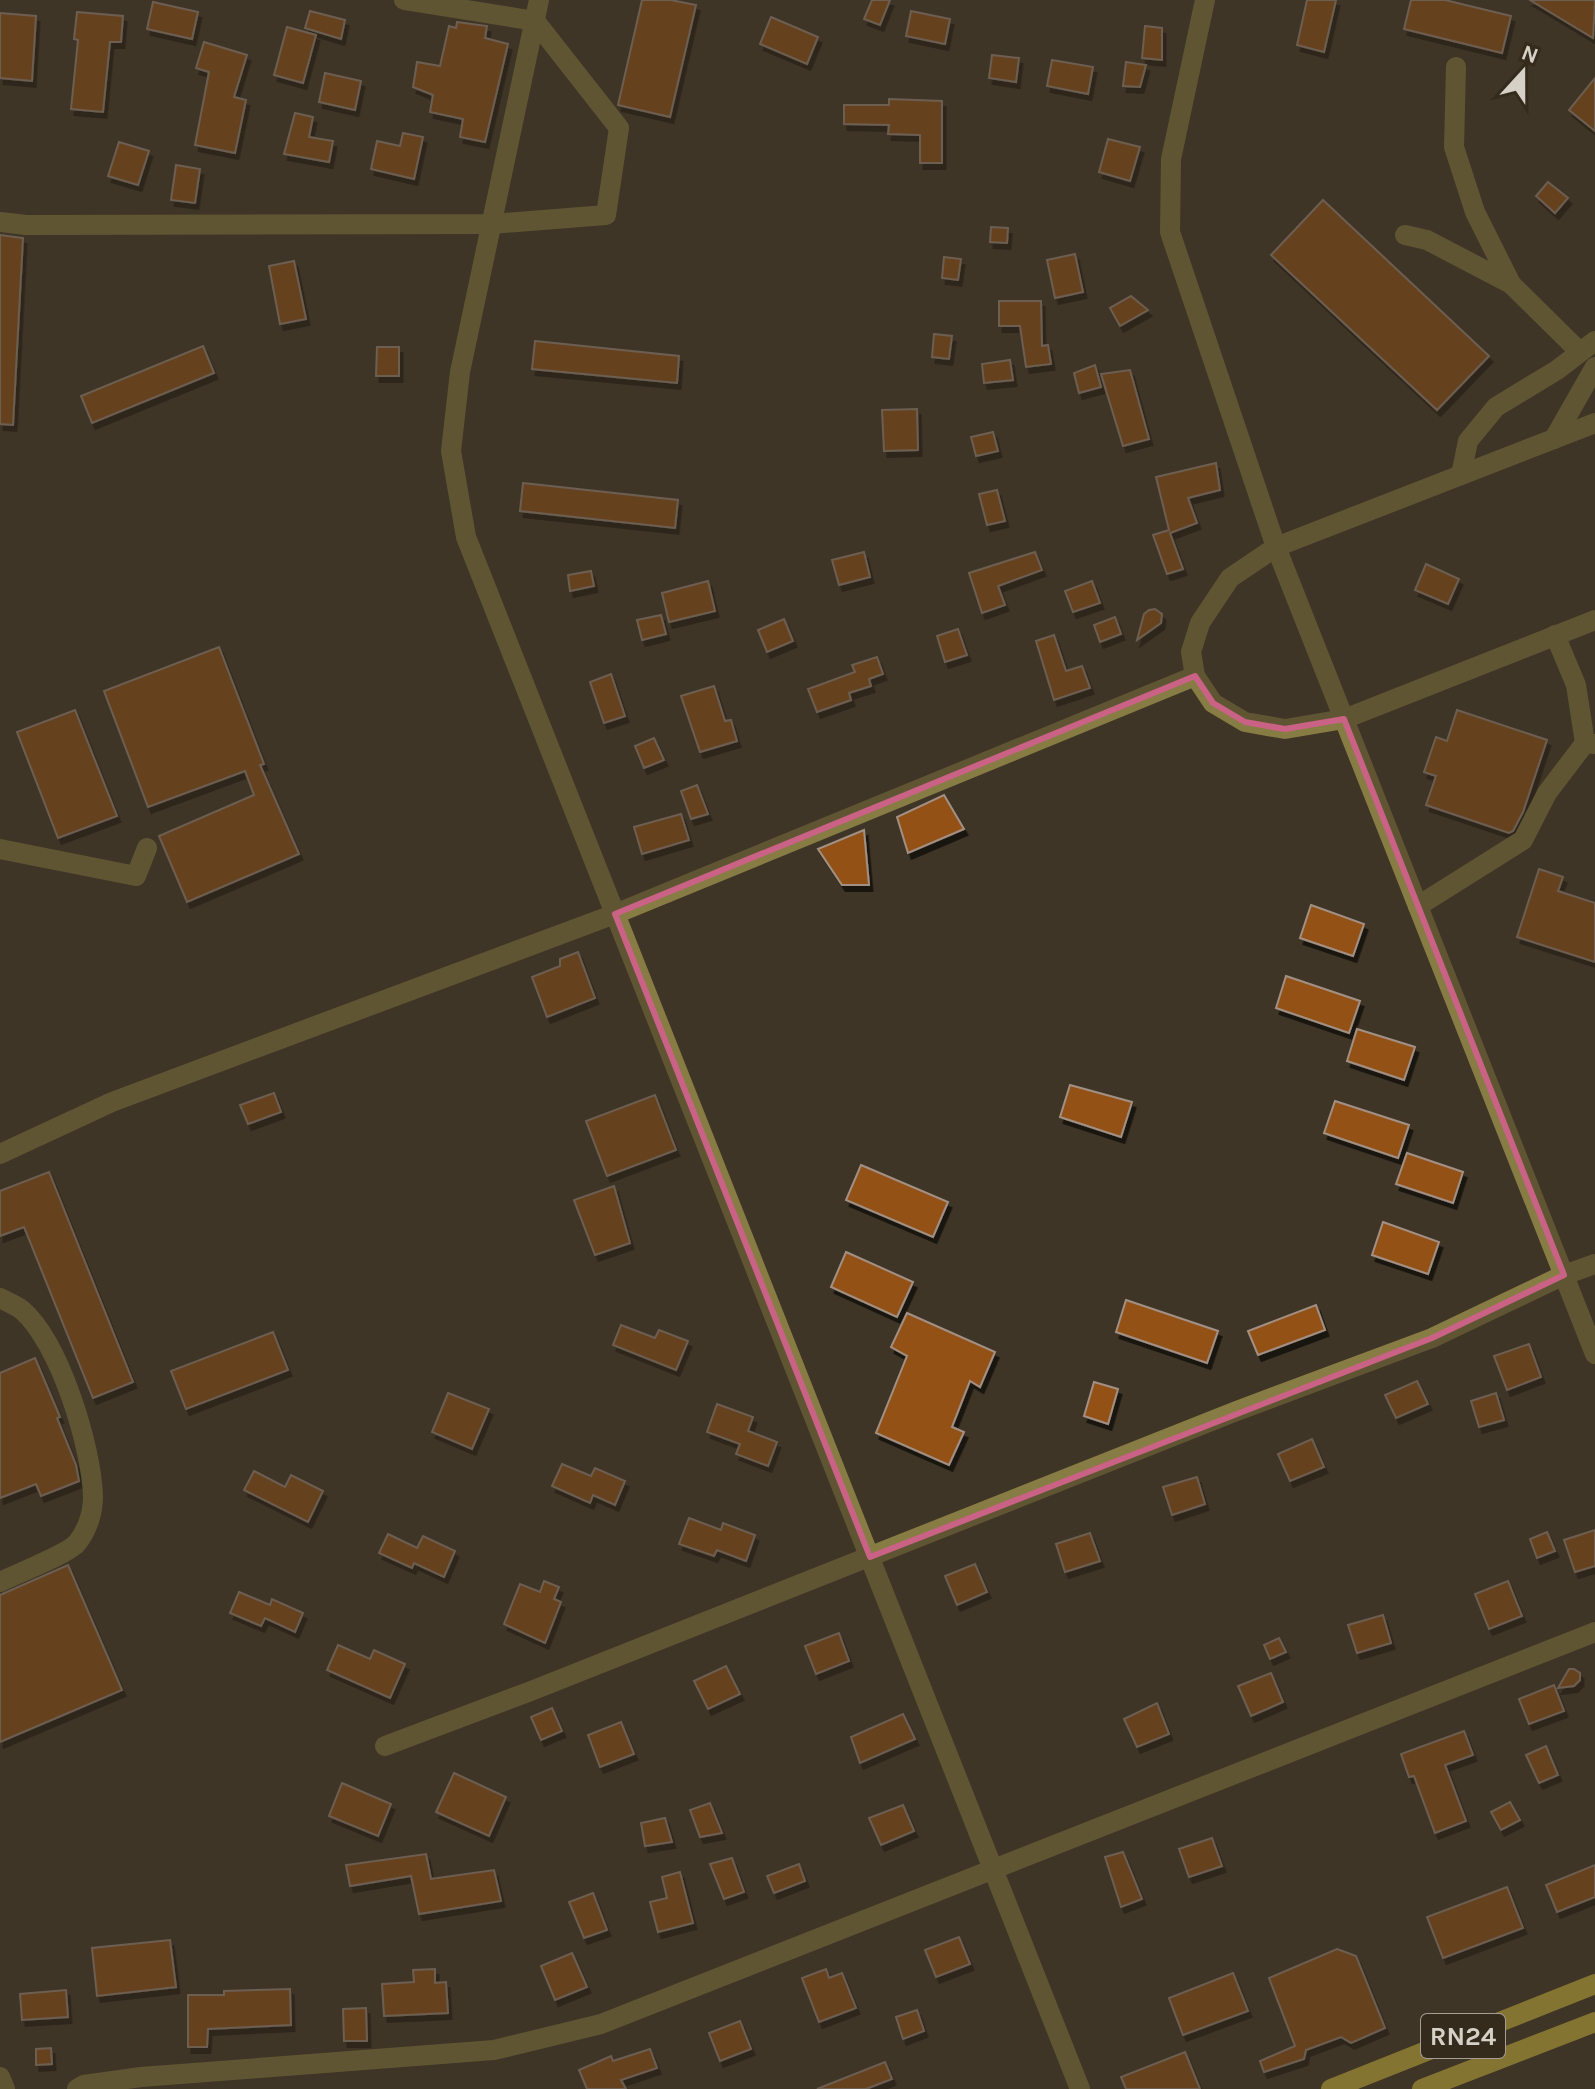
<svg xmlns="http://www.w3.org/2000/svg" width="1595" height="2089" font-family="Karla,sans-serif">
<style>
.building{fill:#935119;stroke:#a29084;stroke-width:2;filter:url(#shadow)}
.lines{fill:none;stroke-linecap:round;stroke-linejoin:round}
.minor{stroke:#877c44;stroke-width:20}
.major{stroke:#d8c040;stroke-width:20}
.marked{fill:none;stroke:#ca6286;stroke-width:6;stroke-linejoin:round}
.labels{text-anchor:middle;stroke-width:8;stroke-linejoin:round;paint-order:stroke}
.shield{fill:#342b1d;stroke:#a59e94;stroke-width:2}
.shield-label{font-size:26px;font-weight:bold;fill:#d6d0c7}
</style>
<defs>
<filter id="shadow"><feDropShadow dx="3.5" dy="6" stdDeviation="0" flood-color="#0009"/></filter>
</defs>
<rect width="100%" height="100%" fill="#3f3526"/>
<g class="building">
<path d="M642 0H671L696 5 670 117 618 105Z"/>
<path d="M872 0H890L880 25 864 19Z"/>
<path d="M1307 0H1336L1324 52 1297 45Z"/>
<path d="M1411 0H1445L1511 16 1502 53 1404 29Z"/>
<path d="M1530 0H1595L1593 38 1568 23Z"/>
<path d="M153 2 198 12 192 39 147 29Z"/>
<path d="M310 11 345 20 341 39 305 28Z"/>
<path d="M911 11 950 19 945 44 906 36Z"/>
<path d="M77 12 123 16 121 42H110L103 112 71 109 78 40 74 39Z"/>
<path d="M0 13 36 16 32 81 0 78Z"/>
<path d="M771 17 818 37 807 64 760 44Z"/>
<path d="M457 22 487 26 485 38 508 44 485 142 460 137 463 119 430 112 433 95 413 87 417 62 440 66 449 26 456 28Z"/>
<path d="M1145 26 1162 28V60L1142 58Z"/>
<path d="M287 27 316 35 303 83 274 75Z"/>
<path d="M204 42 247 55 234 97 246 100 235 153 195 145 209 72 196 68Z"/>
<path d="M992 55 1019 58 1016 82 989 78Z"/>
<path d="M1052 60 1093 67 1088 94 1047 86Z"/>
<path d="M1126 62 1146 65 1140 87 1123 86Z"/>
<path d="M325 73 361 81 355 110 319 102Z"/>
<path d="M1595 78V131L1569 110Z"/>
<path d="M889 99 942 101V163H920V135L888 134 889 125 844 124V105H889Z"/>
<path d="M295 113 313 117 309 137 333 141 329 162 284 154Z"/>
<path d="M403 133 423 137 414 179 371 169 377 141 400 146Z"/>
<path d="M1108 139 1140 147 1130 181 1099 172Z"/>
<path d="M119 142 149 151 138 185 108 176Z"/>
<path d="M176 165 200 169 195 203 171 200Z"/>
<path d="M1548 182 1568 198 1555 213 1536 196Z"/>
<path d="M1323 200 1489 356 1437 410 1271 255Z"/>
<path d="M991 227 1008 228 1007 243 990 242Z"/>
<path d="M0 235 23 238 13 425 0 424Z"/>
<path d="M1075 254 1083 292 1055 298 1047 260Z"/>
<path d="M944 257 961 259 958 280 942 278Z"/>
<path d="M294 261 306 319 280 324 269 266Z"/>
<path d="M1131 296 1148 310 1120 326 1110 308Z"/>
<path d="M999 301H1041L1042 346 1048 345 1051 364 1026 367 1020 326H999Z"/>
<path d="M934 334 952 336 949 359 932 357Z"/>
<path d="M535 341 679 356 677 383 532 369Z"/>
<path d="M203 346 214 373 92 423 81 396Z"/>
<path d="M377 347H399V376H376Z"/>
<path d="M1010 360 1013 380 984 383 982 364Z"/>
<path d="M1095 365 1101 387 1079 393 1074 373Z"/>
<path d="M1130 370 1149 439 1123 446 1101 374Z"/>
<path d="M917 409 918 450 884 451 882 410Z"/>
<path d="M993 432 998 451 976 456 971 437Z"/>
<path d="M1216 463 1220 490 1188 498 1197 523 1170 533 1183 569 1167 574 1153 535 1169 530 1156 477Z"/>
<path d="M523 483 678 500 675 528 520 511Z"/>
<path d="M997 490 1005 521 987 525 979 494Z"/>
<path d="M864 552 870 577 839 585 832 560Z"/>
<path d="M1035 552 1042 570 998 586 1005 605 982 613 969 573Z"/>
<path d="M1426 564 1459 579 1448 604 1415 590Z"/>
<path d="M591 571 594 586 570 591 568 575Z"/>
<path d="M708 581 715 611 669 622 662 593Z"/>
<path d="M1092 581 1100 603 1073 612 1065 591Z"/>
<path d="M1155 609 1162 614 1161 623 1137 640 1144 614 1149 610Z"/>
<path d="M661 615 666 634 642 640 637 620Z"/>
<path d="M1115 617 1121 634 1100 642 1094 625Z"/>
<path d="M784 619 793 641 767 652 758 630Z"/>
<path d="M958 629 967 655 945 662 937 636Z"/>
<path d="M1054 635 1066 671 1082 666 1090 688 1054 700 1036 641Z"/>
<path d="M219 647 264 764 260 765 299 854 187 902 159 836 254 795 245 771 148 807 104 691Z"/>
<path d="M877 657 883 674 869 679 871 686 849 693 851 700 817 712 808 689 855 672 852 665Z"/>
<path d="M611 674 625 716 604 723 590 682Z"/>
<path d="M714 686 725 721 731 720 737 741 700 752 681 696Z"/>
<path d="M75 710 117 816 58 838 17 732Z"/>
<path d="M1457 710 1547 740 1523 812 1513 831 1509 833 1426 805 1436 776 1424 772 1436 737 1447 741Z"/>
<path d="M654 738 664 760 644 768 635 746Z"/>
<path d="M697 785 708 814 691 819 681 791Z"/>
<path d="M944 795 964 829 908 853 897 817Z"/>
<path d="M681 814 689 840 642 854 634 827Z"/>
<path d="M864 830 869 885H842L818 849Z"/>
<path d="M1539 869 1563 877 1558 891 1595 903V962L1517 937Z"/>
<path d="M1311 905 1364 924 1353 956 1300 938Z"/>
<path d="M578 952 595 998 547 1017 532 977 560 966V959Z"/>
<path d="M1286 976 1360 1001 1349 1033 1276 1008Z"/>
<path d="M1357 1029 1415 1047 1404 1080 1347 1061Z"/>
<path d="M1070 1085 1132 1102 1121 1137 1060 1117Z"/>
<path d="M274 1093 281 1112 248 1124 240 1105Z"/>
<path d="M655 1095 676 1150 607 1176 586 1121Z"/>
<path d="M1335 1101 1409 1125 1398 1158 1324 1133Z"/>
<path d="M1407 1153 1463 1172 1453 1203 1396 1184Z"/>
<path d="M861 1165 948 1202 933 1237 846 1200Z"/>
<path d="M49 1172 133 1382 93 1398 24 1227 0 1236V1191Z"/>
<path d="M614 1186 630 1243 595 1255 574 1200Z"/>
<path d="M1383 1222 1439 1242 1428 1274 1372 1255Z"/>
<path d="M846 1252 913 1282 897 1317 831 1287Z"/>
<path d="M1126 1300 1218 1331 1207 1363 1116 1332Z"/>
<path d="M1316 1305 1325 1330 1258 1355 1248 1331Z"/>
<path d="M907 1313 995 1352 980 1387 970 1381 952 1427 964 1432 949 1465 876 1433 907 1356 891 1347Z"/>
<path d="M621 1325 655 1338 659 1330 688 1341 676 1370 613 1345Z"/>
<path d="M273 1332 288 1370 186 1409 171 1371Z"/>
<path d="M1529 1344 1541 1377 1507 1390 1494 1356Z"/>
<path d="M35 1358 60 1417 57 1418 76 1465 79 1481 41 1496 36 1484 0 1498V1373Z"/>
<path d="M1417 1381 1428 1404 1396 1418 1385 1395Z"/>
<path d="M1094 1382 1118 1389 1108 1424 1084 1416Z"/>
<path d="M448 1393 489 1409 472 1449 432 1432Z"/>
<path d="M1496 1393 1504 1420 1479 1427 1471 1401Z"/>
<path d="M717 1404 753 1417 748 1431 777 1442 768 1466 736 1454 740 1444 707 1432Z"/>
<path d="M1312 1439 1324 1467 1290 1481 1278 1454Z"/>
<path d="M562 1464 591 1476 595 1468 625 1481 615 1505 593 1495 590 1503 552 1486Z"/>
<path d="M254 1471 285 1487 291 1475 323 1491 308 1522 244 1490Z"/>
<path d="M1197 1477 1205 1504 1172 1515 1163 1487Z"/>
<path d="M689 1518 721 1530 723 1523 755 1535 746 1561 717 1550 714 1556 679 1544Z"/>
<path d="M1595 1530V1566L1575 1572 1564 1540Z"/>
<path d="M1547 1532 1555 1551 1537 1558 1530 1539Z"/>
<path d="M1090 1533 1100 1561 1065 1572 1056 1544Z"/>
<path d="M388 1534 417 1548 423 1536 455 1551 444 1577 414 1563 412 1568 379 1553Z"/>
<path d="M975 1564 987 1592 957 1605 945 1576Z"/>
<path d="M68 1565 122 1690 0 1742V1595Z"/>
<path d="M544 1581 559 1587 554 1599 561 1602 545 1643 504 1624 520 1584 540 1592Z"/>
<path d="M1508 1581 1522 1616 1489 1629 1475 1594Z"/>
<path d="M239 1592 270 1605 272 1599 303 1613 295 1632 265 1618 261 1626 230 1613Z"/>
<path d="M1383 1615 1391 1643 1357 1653 1348 1625Z"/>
<path d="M839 1633 849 1661 816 1674 805 1646Z"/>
<path d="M1279 1638 1286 1652 1270 1659 1264 1645Z"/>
<path d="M338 1645 370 1659 374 1650 405 1664 390 1698 327 1670Z"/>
<path d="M726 1666 740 1694 708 1709 694 1681Z"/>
<path d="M1569 1669H1574L1580 1673V1680L1574 1686 1558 1688Z"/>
<path d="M1271 1673 1283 1702 1251 1716 1238 1686Z"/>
<path d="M1554 1685 1564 1711 1529 1724 1519 1699Z"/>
<path d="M1157 1703 1169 1734 1137 1747 1124 1719Z"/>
<path d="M552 1708 562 1731 541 1740 531 1717Z"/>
<path d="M903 1714 915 1739 860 1763 851 1737Z"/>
<path d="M621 1722 634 1754 600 1767 588 1735Z"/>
<path d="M1464 1731 1473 1755 1445 1765 1466 1821 1435 1833 1414 1776 1409 1777 1401 1754Z"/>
<path d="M1546 1746 1558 1775 1539 1783 1526 1755Z"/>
<path d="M454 1773 506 1797 489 1836 436 1812Z"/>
<path d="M342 1783 391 1804 378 1836 329 1816Z"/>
<path d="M1510 1802 1520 1820 1501 1830 1491 1812Z"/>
<path d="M710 1803 722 1833 700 1837 690 1810Z"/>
<path d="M903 1805 914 1831 881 1845 869 1818Z"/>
<path d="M665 1818 672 1842 645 1846 641 1823Z"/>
<path d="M1212 1838 1222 1866 1189 1877 1179 1849Z"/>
<path d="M1123 1852 1142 1899 1121 1907 1105 1857Z"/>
<path d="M426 1854 431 1879 494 1870 501 1901 419 1914 411 1876 350 1886 346 1865Z"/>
<path d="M732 1858 744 1892 724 1899 710 1864Z"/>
<path d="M799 1864 805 1881 774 1893 767 1876Z"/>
<path d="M1595 1865V1897L1557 1912 1546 1885Z"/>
<path d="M680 1872 693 1923 658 1932 650 1902 667 1898 662 1877Z"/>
<path d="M1507 1887 1523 1928 1443 1958 1427 1917Z"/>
<path d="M593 1893 607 1930 584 1938 569 1902Z"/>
<path d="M959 1937 970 1964 936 1977 925 1950Z"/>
<path d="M170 1940 176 1987 97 1996 92 1948Z"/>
<path d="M1337 1949 1356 1956 1385 2028 1351 2043 1341 2037 1306 2050 1304 2059 1264 2072 1260 2061 1295 2046 1269 1978Z"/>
<path d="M572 1953 587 1987 555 2000 541 1966Z"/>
<path d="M435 1969V1983L446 1982 448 2013 384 2016 382 1984 414 1982 413 1970Z"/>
<path d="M826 1969 829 1978 842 1973 856 2008 819 2022 802 1978Z"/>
<path d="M1233 1973 1248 2011 1183 2035 1169 1998Z"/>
<path d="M290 1989 291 2025 208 2029 207 2047H188V1995H224V1991Z"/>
<path d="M66 1990 68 2017 22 2020 20 1994Z"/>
<path d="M366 2008 367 2041H344L343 2009Z"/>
<path d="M917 2010 924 2031 903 2039 896 2017Z"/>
<path d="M740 2021 751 2049 720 2061 709 2033Z"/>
<path d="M51 2048 52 2064 36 2065V2049Z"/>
<path d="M650 2049 657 2068 621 2080 626 2089H587L579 2070 611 2056 613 2061Z"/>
<path d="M1185 2052 1200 2089H1126L1121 2077Z"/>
<path d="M885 2062 892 2079 866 2089H817Z"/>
</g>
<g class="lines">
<g class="minor">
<path d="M539 0 460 372 451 451 466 537 1080 2089"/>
<path d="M1205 0 1171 159 1170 232 1276 547 1595 1354"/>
<path d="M1456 67 1454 147 1475 212 1511 284 1580 352"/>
<path d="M0 222 26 225 491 224 606 215 619 128 535 21 404 0"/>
<path d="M1405 235 1427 240 1511 284"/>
<path d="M1595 423 1276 547 1230 578 1200 623 1191 652 1195 676 1213 703 1245 722 1285 729 1344 719 1595 620"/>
<path d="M1554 439 1595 367"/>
<path d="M1461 475 1468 441 1496 407 1557 370 1595 341"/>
<path d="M1555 635 1576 685 1585 743 1595 744"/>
<path d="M0 849 136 876 147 848"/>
<path d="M1418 906 1523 840 1547 793 1585 743"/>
<path d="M0 1154 112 1102 615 914 1195 676"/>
<path d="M0 1298C7 1302 16 1305 22 1310 60 1343 92 1448 93 1497 93 1513 87 1531 77 1543 68 1554 16 1574 0 1582"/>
<path d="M385 1746 531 1691 1234 1412 1432 1338 1564 1275 1595 1264"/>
<path d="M0 2077 5 2089"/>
<path d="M77 2089 84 2085 141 2077 494 2050 601 2024 1595 1632"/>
</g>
<g class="major">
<path d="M1331 2089 1595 1984"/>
<path d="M1422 2089 1595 2022"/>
</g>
</g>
<path d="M0 0H1595V2089H0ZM1195 676 1213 703 1245 722 1285 729 1344 719 1564 1275 1432 1338 870 1557 615 914Z" fill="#3f3526" fill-opacity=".55" fill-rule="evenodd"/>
<path class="marked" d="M1195 676 1213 703 1245 722 1285 729 1344 719 1564 1275 1432 1338 870 1557 615 914Z"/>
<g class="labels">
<rect class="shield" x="1421" y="2014" width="84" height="44" rx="6"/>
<g class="shield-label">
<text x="1463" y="2045">RN24</text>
</g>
</g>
<g transform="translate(1523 72) rotate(21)" stroke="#342b1d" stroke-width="6" paint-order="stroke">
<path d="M0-6L14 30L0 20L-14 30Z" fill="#d6d0c7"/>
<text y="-12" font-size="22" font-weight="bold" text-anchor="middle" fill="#d6d0c7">N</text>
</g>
</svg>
